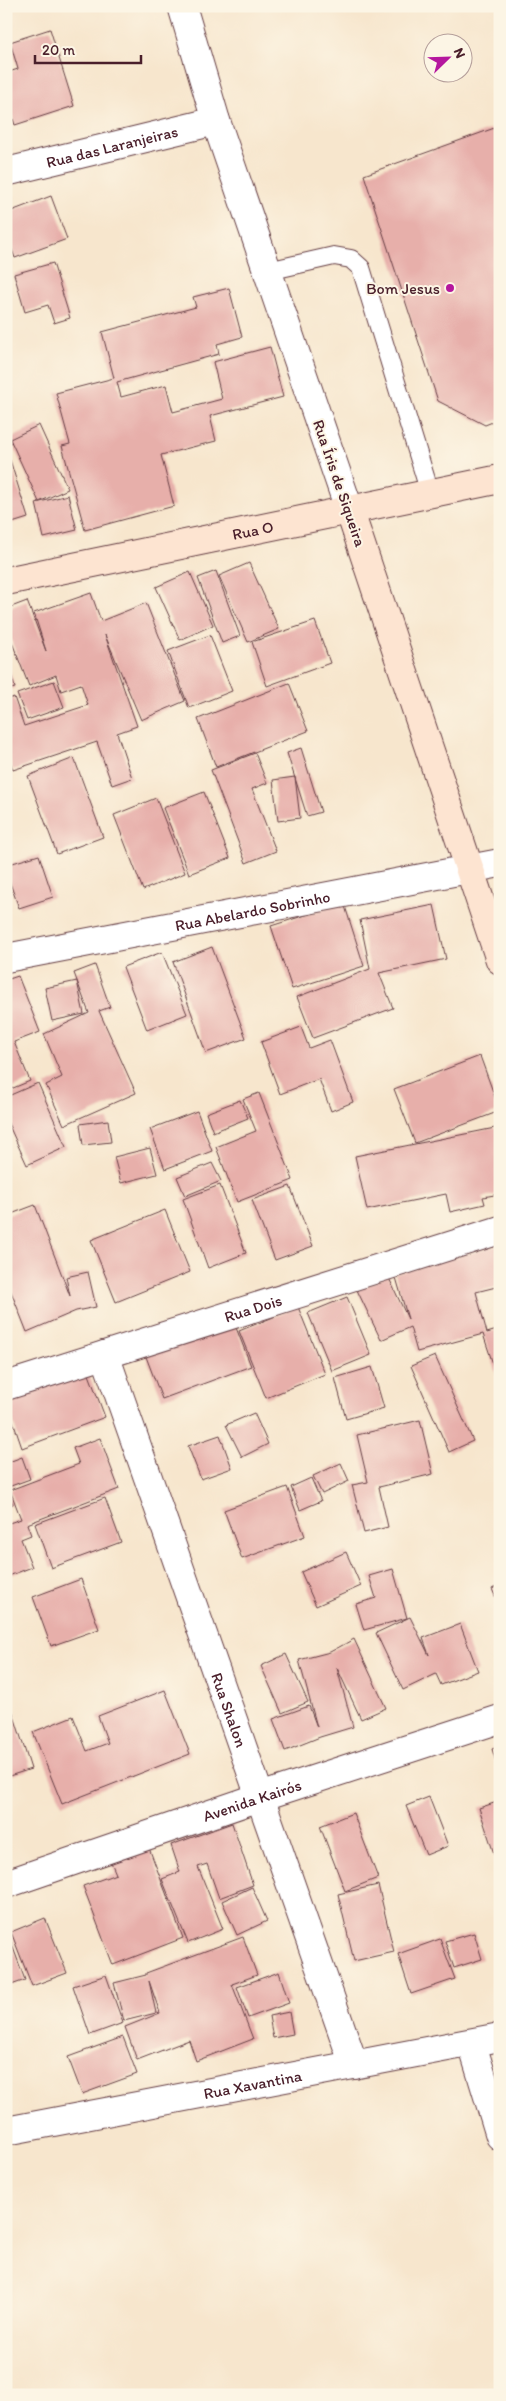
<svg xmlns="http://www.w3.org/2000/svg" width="506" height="2401" font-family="Itim,sans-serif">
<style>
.building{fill:#e7afaa}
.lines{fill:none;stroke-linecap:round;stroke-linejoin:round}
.lane-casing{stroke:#643d43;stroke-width:20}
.street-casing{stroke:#643d43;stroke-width:30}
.secondary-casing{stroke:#643d43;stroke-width:30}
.lane{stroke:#fff;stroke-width:18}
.street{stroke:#fff;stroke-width:28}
.secondary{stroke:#fde4d1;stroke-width:28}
.poi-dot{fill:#b5179e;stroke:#fcf5e5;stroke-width:2}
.labels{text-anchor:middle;stroke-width:4;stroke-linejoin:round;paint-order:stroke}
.street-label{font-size:16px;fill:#4a1f2b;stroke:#fcf5e5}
.poi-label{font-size:16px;fill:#4a1f2b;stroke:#fcf5e5;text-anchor:end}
</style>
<rect width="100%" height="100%" fill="#fcf5e5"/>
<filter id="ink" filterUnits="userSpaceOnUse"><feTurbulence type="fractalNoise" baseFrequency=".02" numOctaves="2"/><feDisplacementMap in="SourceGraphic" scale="10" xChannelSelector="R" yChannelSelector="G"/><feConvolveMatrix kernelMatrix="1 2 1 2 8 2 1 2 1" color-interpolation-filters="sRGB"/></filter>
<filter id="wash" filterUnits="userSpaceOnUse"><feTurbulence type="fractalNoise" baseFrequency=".0096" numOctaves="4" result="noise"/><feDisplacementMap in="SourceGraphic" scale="20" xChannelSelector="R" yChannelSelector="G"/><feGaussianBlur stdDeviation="1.12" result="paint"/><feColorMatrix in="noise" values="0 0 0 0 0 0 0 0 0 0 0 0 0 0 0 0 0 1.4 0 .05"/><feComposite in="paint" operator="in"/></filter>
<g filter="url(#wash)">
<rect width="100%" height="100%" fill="#f7e6cd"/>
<g id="blocks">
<g class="building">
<path d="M50 29 74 106 15 125 6 97V73L18 69 10 42Z"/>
<path d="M500 126V419L485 425 438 401 364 175Z"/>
<path d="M51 196 67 239 15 258 6 233V213Z"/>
<path d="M53 263 70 318 54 323 48 305 25 312 14 274Z"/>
<path d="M229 288 242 337 217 344 219 354 117 382 121 397 166 385 173 412 222 399 213 362 270 347 283 397 210 416 216 441 161 455 174 506 85 530 62 446 70 444 56 393 114 378 102 332 196 307 193 297Z"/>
<path d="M39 425 68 489 39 502 10 439Z"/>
<path d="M10 460 28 518 6 525V461Z"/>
<path d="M68 495 77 530 44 538 36 503Z"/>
<path d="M249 563 279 629 248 642 219 576Z"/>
<path d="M216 571 240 636 222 643 198 578Z"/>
<path d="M190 572 213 625 180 640 156 587Z"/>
<path d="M91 593 101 621 146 603 185 701 141 720 105 635 137 726 117 733 132 778 112 785 97 742 13 770 6 749V700L14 697 24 726 88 705 81 684 61 691 56 675 29 686 6 627V609L27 601 46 651 34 613Z"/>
<path d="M315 621 330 663 267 686 252 642Z"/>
<path d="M210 635 232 691 189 708 168 651Z"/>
<path d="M6 658 15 688 6 690Z"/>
<path d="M54 681 64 707 27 720 17 694Z"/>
<path d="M289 683 308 731 216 767 198 719Z"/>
<path d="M301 748 321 812 307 816 287 753Z"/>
<path d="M255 753 267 783 252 789 276 851 246 863 211 770Z"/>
<path d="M74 758 103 837 57 854 28 776Z"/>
<path d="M295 777 300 818 278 821 273 780Z"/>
<path d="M204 792 230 858 189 874 163 808Z"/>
<path d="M156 798 185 873 143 890 114 815Z"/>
<path d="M39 855 53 897 19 908 6 872V865Z"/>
<path d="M344 903 364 966 292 989 271 926Z"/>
<path d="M434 905 446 959 379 973 393 1008 313 1038 297 997 370 969 360 920Z"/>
<path d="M212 947 246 1038 206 1053 173 962Z"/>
<path d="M162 952 187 1014 147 1030 123 967Z"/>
<path d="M95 965 110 1007 99 1011 136 1093 64 1125 46 1085 62 1077 44 1034 89 1013 74 973Z"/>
<path d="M18 976 40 1032 14 1042 30 1081 6 1091V980Z"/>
<path d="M77 981 84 1014 52 1021 45 988Z"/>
<path d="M301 1027 309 1048 330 1040 353 1102 331 1111 319 1079 280 1094 261 1042Z"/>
<path d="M480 1056 500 1111 415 1143 394 1089Z"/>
<path d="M38 1083 66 1147 27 1165 6 1119V1097Z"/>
<path d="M259 1093 293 1180 237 1202 216 1147 256 1131 243 1099Z"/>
<path d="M240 1100 248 1118 213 1132 206 1113Z"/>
<path d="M197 1111 212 1151 165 1169 150 1129Z"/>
<path d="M108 1120 111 1142 83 1145 80 1124Z"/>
<path d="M500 1127V1194L483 1197 485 1204 450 1212 446 1194 367 1210 355 1156Z"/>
<path d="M150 1148 157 1174 121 1183 114 1157Z"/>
<path d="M212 1163 221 1181 185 1196 177 1177Z"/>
<path d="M220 1185 246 1253 208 1268 183 1199Z"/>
<path d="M290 1186 313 1246 275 1260 252 1200Z"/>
<path d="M35 1205 70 1296 66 1277 88 1272 96 1307 76 1311 27 1332 6 1279V1216Z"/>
<path d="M165 1210 190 1272 116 1302 91 1240Z"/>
<path d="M500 1245V1286L476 1292 487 1333 500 1329V1385L483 1334 417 1352 410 1327 381 1340 357 1290 388 1276 408 1319 395 1274Z"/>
<path d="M347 1297 371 1355 332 1371 308 1313Z"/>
<path d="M298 1307 325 1374 266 1398 239 1331Z"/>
<path d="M233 1320 251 1366 162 1399 145 1354Z"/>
<path d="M435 1356 473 1441 449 1452 411 1366Z"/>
<path d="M372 1367 384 1408 346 1419 335 1378Z"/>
<path d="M87 1369 105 1417 22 1448 6 1401Z"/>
<path d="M254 1413 268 1444 242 1457 226 1425Z"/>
<path d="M420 1420 433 1474 379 1487 388 1527 364 1533 352 1485 368 1482 357 1435Z"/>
<path d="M220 1435 232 1468 201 1479 188 1446Z"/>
<path d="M100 1438 119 1489 27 1524 31 1535 21 1539 32 1567 6 1577V1524L21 1519 10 1490 79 1464 73 1448Z"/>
<path d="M22 1457 30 1479 8 1487 6 1463Z"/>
<path d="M341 1463 349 1481 322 1494 313 1476Z"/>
<path d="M311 1478 321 1501 300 1510 291 1487Z"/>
<path d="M287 1487 305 1536 242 1559 224 1510Z"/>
<path d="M6 1489 13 1504 6 1507Z"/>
<path d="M105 1498 121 1542 51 1568 35 1524Z"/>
<path d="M346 1552 361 1586 316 1606 301 1572Z"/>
<path d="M393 1569 407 1618 364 1630 356 1604 376 1598 369 1576Z"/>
<path d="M81 1579 99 1629 51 1646 33 1597Z"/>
<path d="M500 1585V1607L492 1589Z"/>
<path d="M410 1617 429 1655 423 1638 460 1624 478 1671 441 1685 436 1674 403 1690 376 1633Z"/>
<path d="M354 1639 386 1708 361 1719 337 1668 353 1727 320 1737 285 1751 273 1719 309 1706 317 1727 299 1660 330 1652Z"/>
<path d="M286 1654 308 1702 282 1713 261 1666Z"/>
<path d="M165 1690 190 1754 62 1804 33 1732 73 1716 87 1751 108 1743 98 1716Z"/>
<path d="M6 1691 31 1769 6 1777Z"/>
<path d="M500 1746V1772H499L492 1749Z"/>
<path d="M429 1797 448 1846 426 1855 406 1806Z"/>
<path d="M500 1801V1869H499L479 1808Z"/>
<path d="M353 1813 378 1878 345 1891 320 1826Z"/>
<path d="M232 1823 253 1885 219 1898 207 1864 198 1867 223 1929 188 1943 162 1879 180 1872 171 1845Z"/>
<path d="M149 1848 183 1938 113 1965 83 1886 116 1874 111 1862Z"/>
<path d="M378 1885 394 1952 354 1961 338 1894Z"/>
<path d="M252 1887 267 1921 237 1935 222 1901Z"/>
<path d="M45 1918 67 1973 32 1986 11 1932Z"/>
<path d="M474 1933 482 1959 454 1968 445 1941Z"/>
<path d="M8 1934 25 1980 6 1987V1935Z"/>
<path d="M243 1937 257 1975 232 1984 253 2039 196 2061 189 2040 137 2060 125 2027 160 2013 149 1981 156 2013 124 2021 114 1983 146 1975V1973Z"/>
<path d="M440 1939 455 1979 411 1994 398 1954Z"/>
<path d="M279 1972 289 2003 248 2018 237 1987Z"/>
<path d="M106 1975 123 2023 90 2035 73 1986Z"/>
<path d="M289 2012 293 2034 273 2038 269 2016Z"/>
<path d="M123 2037 137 2074 82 2094 68 2057Z"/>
</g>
</g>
</g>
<g filter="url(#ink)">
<use href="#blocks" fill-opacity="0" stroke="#643d43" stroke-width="1"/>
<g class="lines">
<defs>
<path id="lane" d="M268 271 334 256 351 259 361 268 430 493"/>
<g id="street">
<path d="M182 6 216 121 349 509"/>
<path id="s1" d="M6 172 216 121"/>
<path id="s2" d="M6 958 500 863"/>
<path id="s3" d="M105 1355 354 2065"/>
<path id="s4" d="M6 1386 500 1230"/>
<path id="s5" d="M6 1884 260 1797 500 1719"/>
<path d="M472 2044 500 2136"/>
<path id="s6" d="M6 2131 500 2037"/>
</g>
<g id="secondary">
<path d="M349 509 500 960"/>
<path id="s7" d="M6 581 500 479"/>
</g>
</defs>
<use href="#lane" class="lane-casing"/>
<use href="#street" class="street-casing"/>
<use href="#secondary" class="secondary-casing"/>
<use href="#lane" class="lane"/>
<use href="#street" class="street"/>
<use href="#secondary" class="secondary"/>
</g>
</g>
<circle class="poi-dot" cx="450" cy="288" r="5"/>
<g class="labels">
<g class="street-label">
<text dy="6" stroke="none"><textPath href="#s1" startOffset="109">Rua das Laranjeiras</textPath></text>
<text transform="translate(340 483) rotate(71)" y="6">Rua Íris de Siqueira</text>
<text dy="6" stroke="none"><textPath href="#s7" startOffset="252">Rua O</textPath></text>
<text dy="6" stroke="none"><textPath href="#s2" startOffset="251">Rua Abelardo Sobrinho</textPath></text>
<text dy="6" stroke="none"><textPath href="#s4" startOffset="259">Rua Dois</textPath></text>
<text dy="6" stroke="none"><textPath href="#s3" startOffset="376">Rua Shalon</textPath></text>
<text dy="6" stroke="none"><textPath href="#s5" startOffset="260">Avenida Kairós</textPath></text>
<text dy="6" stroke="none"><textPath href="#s6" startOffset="251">Rua Xavantina</textPath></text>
</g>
<g class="poi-label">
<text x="440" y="294">Bom Jesus</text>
</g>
</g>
<rect width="506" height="2401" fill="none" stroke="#fcf5e5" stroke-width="25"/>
<g transform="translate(448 58) rotate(67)"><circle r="24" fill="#fcf5e5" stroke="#b59f9b"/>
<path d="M0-4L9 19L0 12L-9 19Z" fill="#b5179e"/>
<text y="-8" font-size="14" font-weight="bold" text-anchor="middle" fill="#4a1f2b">N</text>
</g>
<path d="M35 55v8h106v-8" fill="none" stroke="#4a1f2b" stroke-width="2.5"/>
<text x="42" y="55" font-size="15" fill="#4a1f2b" stroke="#fcf5e5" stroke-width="4" paint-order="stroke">20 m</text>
</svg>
